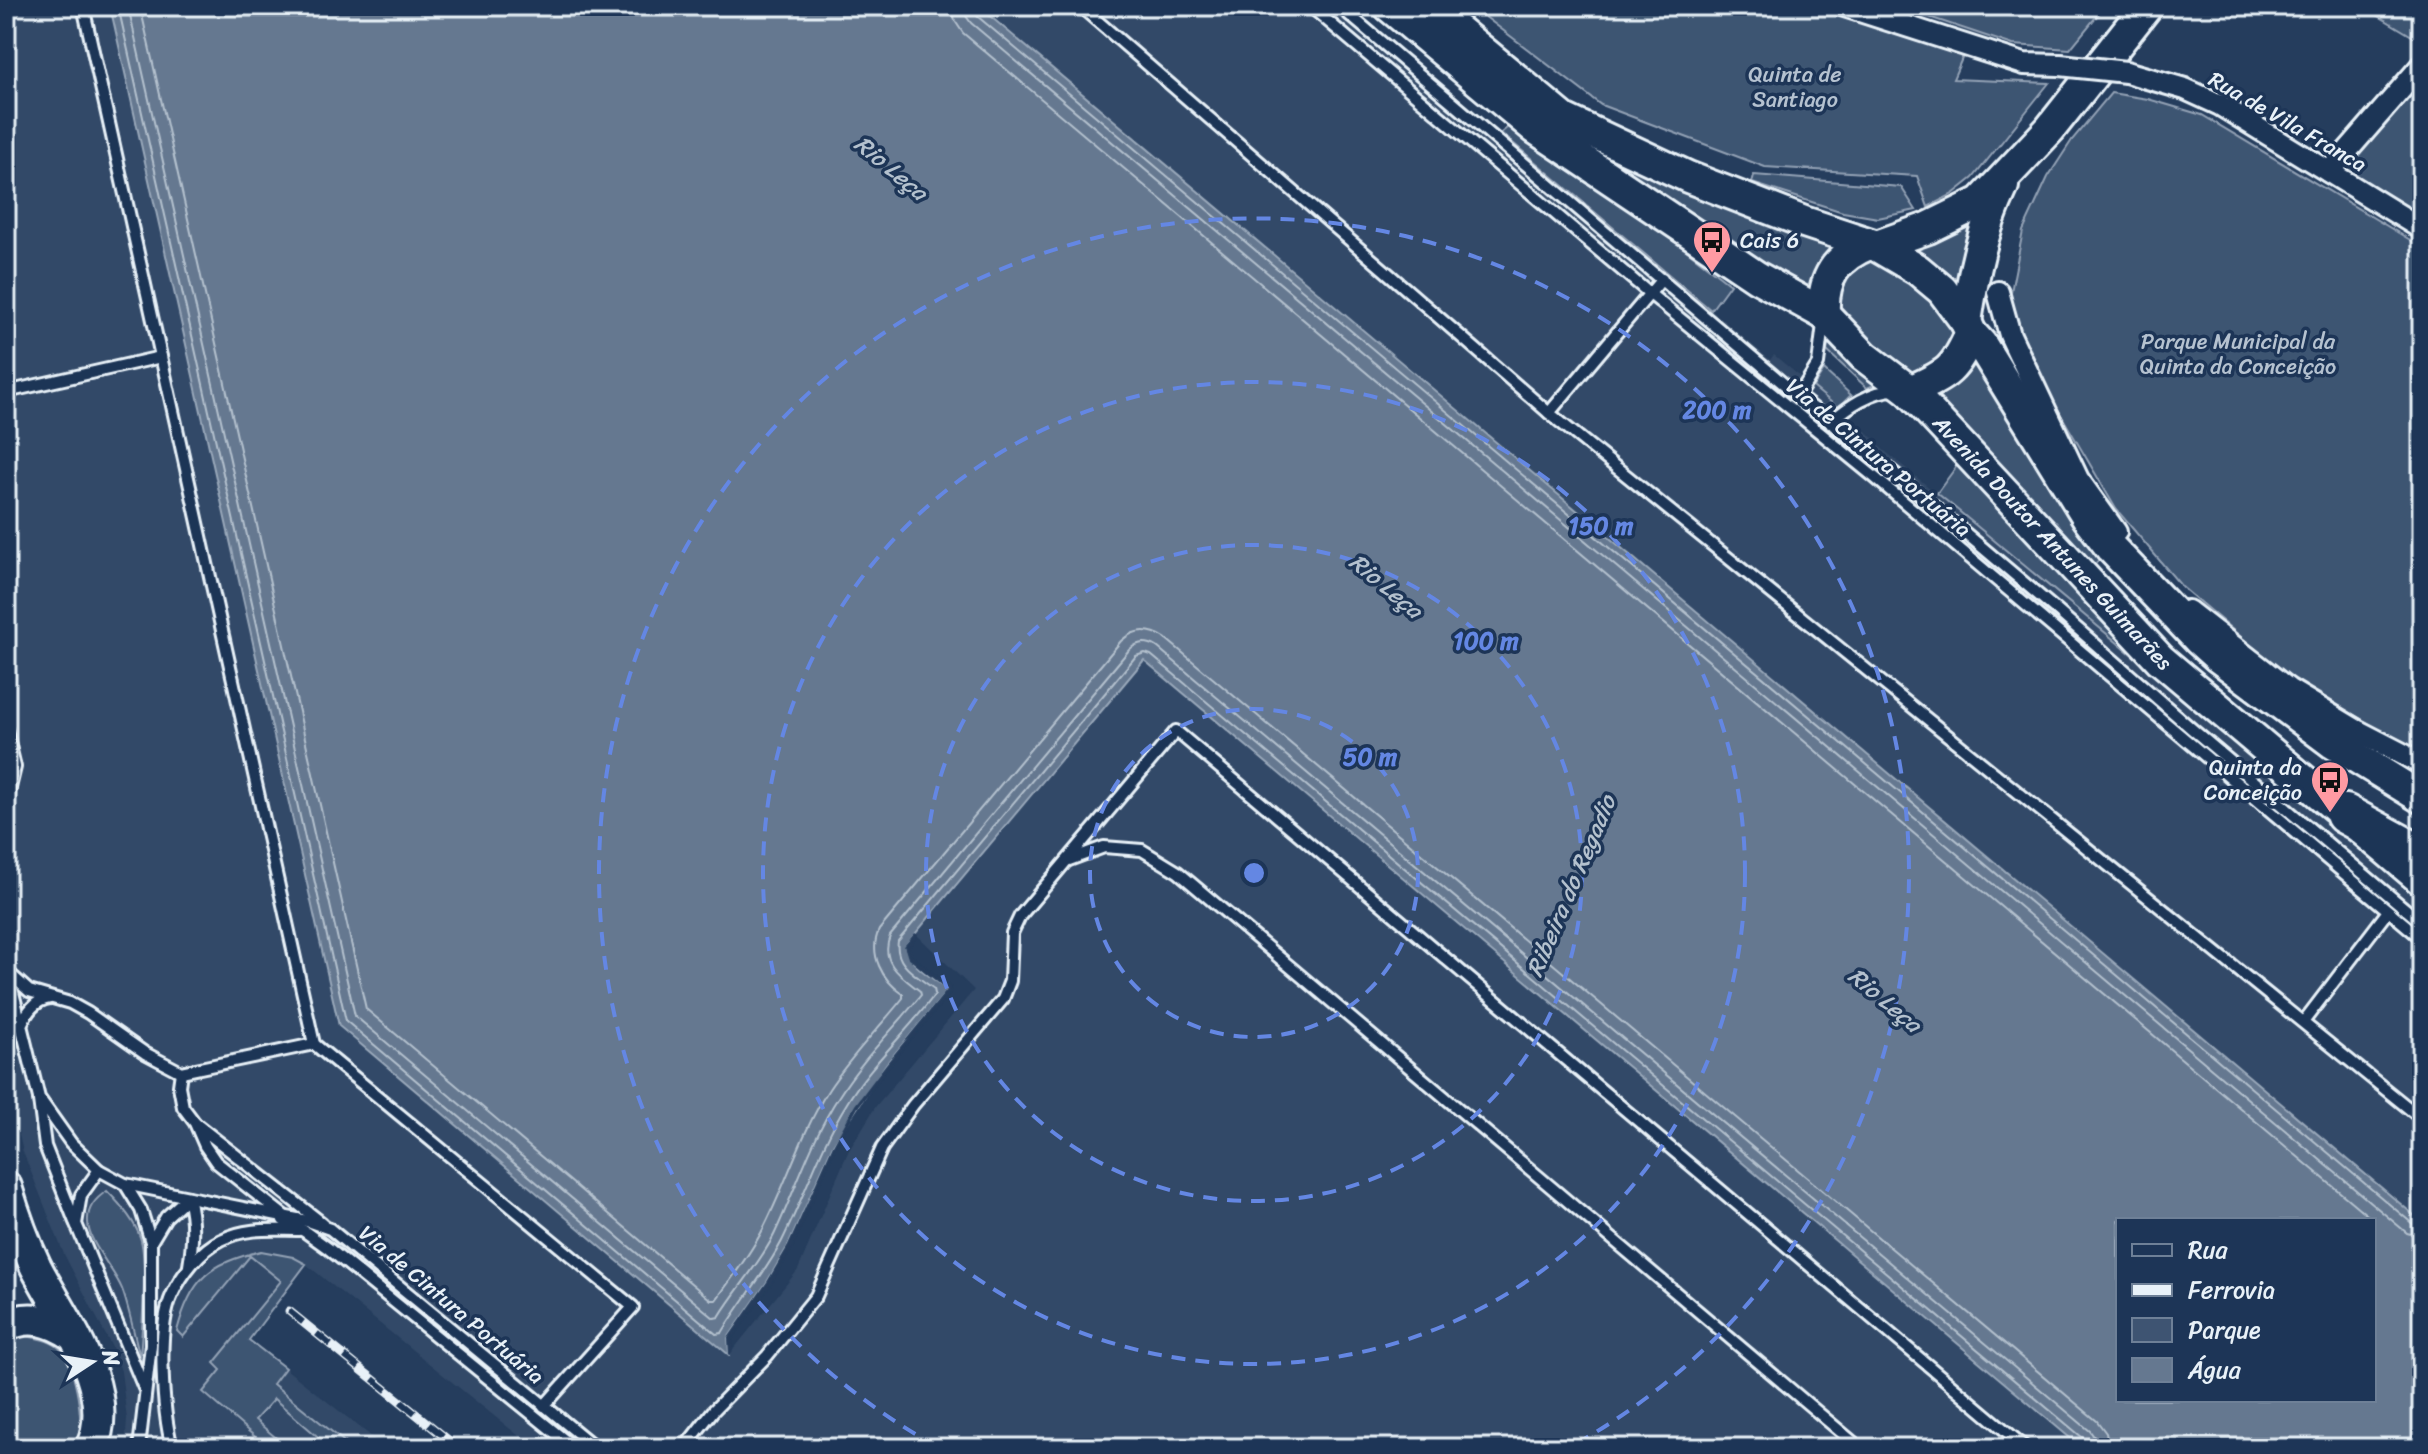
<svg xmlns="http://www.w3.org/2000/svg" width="2428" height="1454" font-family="Sriracha,sans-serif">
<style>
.built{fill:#334a68}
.green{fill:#3e5472;stroke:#93a2b5;stroke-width:2}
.water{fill:#657890;stroke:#99a8ba;stroke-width:2;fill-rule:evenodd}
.pier{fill:#253d5d}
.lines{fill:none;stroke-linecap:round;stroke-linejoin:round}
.shore{stroke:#b4c1ce;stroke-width:2}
.service-casing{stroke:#e8f1f8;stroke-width:16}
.minor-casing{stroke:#e8f1f8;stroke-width:26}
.secondary-casing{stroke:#e8f1f8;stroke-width:36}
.motorway-casing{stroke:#e8f1f8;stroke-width:44}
.service{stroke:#1d3557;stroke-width:10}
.minor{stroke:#1d3557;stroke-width:20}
.secondary{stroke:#1d3557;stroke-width:30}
.motorway{stroke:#1d3557;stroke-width:38}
.rail-casing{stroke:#e8f1f8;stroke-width:9}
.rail{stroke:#1d3557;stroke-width:6;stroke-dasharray:18;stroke-linecap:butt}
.minor-bridge-casing{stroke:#e8f1f8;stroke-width:26;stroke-linecap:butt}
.minor-bridge{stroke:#1d3557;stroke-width:20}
.ring{fill:none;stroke:#6487e3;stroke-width:4;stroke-dasharray:14 10}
.labels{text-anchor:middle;stroke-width:7;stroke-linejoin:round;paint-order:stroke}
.park-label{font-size:22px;fill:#b5c2d0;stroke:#1d3557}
.street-label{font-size:22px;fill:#e8f1f8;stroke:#1d3557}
.poi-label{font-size:22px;fill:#e8f1f8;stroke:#1d3557;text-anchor:start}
.water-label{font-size:24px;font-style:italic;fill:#b4c1ce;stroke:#1d3557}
.centre{fill:#6487e3;stroke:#1d3557;stroke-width:4}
.ring-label{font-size:24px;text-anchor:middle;font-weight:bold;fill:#6487e3;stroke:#1d3557;stroke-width:7;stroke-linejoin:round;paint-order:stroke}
</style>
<rect width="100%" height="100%" fill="#253d5d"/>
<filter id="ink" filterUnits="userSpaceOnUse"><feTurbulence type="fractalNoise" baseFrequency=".0125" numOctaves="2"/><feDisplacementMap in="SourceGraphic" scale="16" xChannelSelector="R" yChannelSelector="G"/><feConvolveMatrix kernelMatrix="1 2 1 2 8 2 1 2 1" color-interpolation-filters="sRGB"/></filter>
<g filter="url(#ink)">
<g class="built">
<path d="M6 6H110L339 1026 729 1355 798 1270 848 1152 876 1106 974 990 915 933 1144 660 2082 1448H534L306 1264 249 1340 367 1433 377 1442 372 1448H125L127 1419 121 1371 115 1353 64 1254 23 1152 6 1078Z"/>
<path d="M978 6H1351L1770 360 1774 355 1875 439 1874 442 2160 678 2422 899V1222Z"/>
</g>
<g class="green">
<path d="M1471 6H1817L1963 56 1953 79 2049 83 1973 178 1953 194 1928 207 1917 176 1765 167 1601 105Z"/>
<path d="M1896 6H1984L1992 12 2013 16 2037 13 2053 6H2105L2070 49 2013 45Z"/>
<path d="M2362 6H2422V42Z"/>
<path d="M2422 79V217L2341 168Z"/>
<path d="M2111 93 2148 99 2202 115 2422 247V753L2292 680 2182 587 2116 509 2053 401 2007 312 2023 231 2048 177 2072 140Z"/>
<path d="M1576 124 1869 244 1983 201 1966 322 2111 548 2082 577 1910 391 1566 149Z"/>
<path d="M1508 127 1677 243 1730 284 1711 310 1501 133Z"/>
<path d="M1754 175 1901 187 1916 210 1878 218 1843 212 1752 183Z"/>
<path d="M1830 335 1881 382 1867 388 1827 351Z"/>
<path d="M1824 370 1851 395 1838 408 1813 387Z"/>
<path d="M1959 463 2040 553 2160 678 1937 493Z"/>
<path d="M107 1191C120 1204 134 1220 140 1237 148 1259 142 1331 140 1357 134 1335 130 1311 122 1289 114 1269 88 1243 88 1222 87 1208 96 1198 107 1191Z"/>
<path d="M261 1251 293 1257 306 1264 249 1340 285 1368 273 1384 352 1448H331L274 1399 255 1420 288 1448H268L203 1392 221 1370 214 1363 281 1281 250 1256 183 1337 177 1331C191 1278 209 1264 261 1251Z"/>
<path d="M20 1335C34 1338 52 1339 62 1351 74 1366 83 1414 79 1432 77 1438 72 1443 68 1448H9L6 1442V1342Z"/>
</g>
<path class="water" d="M110 6H978L2422 1222V1448H2082L1144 660 905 946C911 968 930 975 948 990L886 1064 833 1145 788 1246 767 1282 728 1338 729 1355 339 1026ZM2118 1220H2374V1400H2118Z"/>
<path class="pier" d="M915 933 918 935 909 947 912 956 950 987 951 992 889 1066 858 1107 836 1146 792 1248 771 1284 732 1339 733 1351 729 1355 728 1338 767 1282 788 1246 833 1145 855 1105 886 1064 947 990 908 958 904 946Z"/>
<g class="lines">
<g class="shore">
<path d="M118 6 346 1021 716 1334 722 1333C741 1301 765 1274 782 1241 805 1195 820 1146 847 1103 871 1063 908 1032 935 994L934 989C918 976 894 966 898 941L1136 656 1145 653 1151 655 2083 1438 2087 1448"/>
<path d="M128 6 355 1016 714 1318 719 1317C736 1289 759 1265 774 1235 796 1189 811 1139 839 1096 862 1059 894 1029 921 995L920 991C902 977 879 963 890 936L1129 650C1137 642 1147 641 1157 647L2090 1431 2095 1438 2097 1448"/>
<path d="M140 6 366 1009 711 1300H716C732 1278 748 1257 761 1233 786 1186 800 1134 829 1089 851 1056 879 1028 903 998V994C882 980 868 954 879 930L1121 641C1134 629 1149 628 1165 638L2097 1421 2106 1433 2109 1448"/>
<path d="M952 6 955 21 963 33 2373 1220"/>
<path d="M964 6 966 16 971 23 2407 1233 2422 1237"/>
<path d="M974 6 977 16 2414 1225 2422 1227"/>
</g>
<defs>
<g id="service">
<path d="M83 6 314 1044 633 1307 544 1406"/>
<path d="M1080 6 1549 413 2422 1119"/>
<path d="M1310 6 1650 294 1873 476 2422 939"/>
<path d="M1339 6 1798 396 1898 476 2054 608 2192 729 2422 923"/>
<path d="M6 392 161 357"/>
<path d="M1798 396 1818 364 1823 324"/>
<path d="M1549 413 1662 279"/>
<path d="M1830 422C1848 407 1871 390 1896 390"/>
<path d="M6 729 15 767 6 804"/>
<path d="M1069 860 1104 847 1142 850 1178 872 1860 1448"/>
<path d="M6 964 39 1098 71 1143 99 1170 125 1184 307 1221 330 1229 596 1448"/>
<path d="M11 975 29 991 70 1003 88 1013 145 1053 181 1072 314 1044"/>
<path d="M2304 1021 2388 911"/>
<path d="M21 1025C27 1012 35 1000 50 998"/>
<path d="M181 1072 179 1086 183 1107 195 1123 205 1146 216 1162 283 1215"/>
<path d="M39 1100 45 1146 75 1222"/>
<path d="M196 1124 322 1223"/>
<path d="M99 1170 81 1195 76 1224 144 1388"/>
<path d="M125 1184 141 1210 151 1242V1345L139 1448"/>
<path d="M188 1197C194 1221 193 1241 189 1266"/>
<path d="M283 1220 304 1231 329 1249 574 1448"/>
<path d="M151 1242 166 1217 188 1197"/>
<path d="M172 1448C163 1412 156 1329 172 1295 182 1274 200 1250 221 1240 246 1227 272 1230 299 1230"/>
<path d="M684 1448 713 1411 767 1356 816 1296 882 1148 913 1105 1003 999 1010 981 1012 933 1020 916 1176 731 2026 1448"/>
</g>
<g id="minor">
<path d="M1844 6 2024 64 2060 65"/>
<path d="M2126 72 2185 89 2220 105 2422 229"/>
<path d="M2329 172 2422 65"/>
<path d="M1998 292 2010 335 2078 479 2116 532"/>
<path d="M2188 611 2288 689 2356 730 2422 764"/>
</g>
<g id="secondary">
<path d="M1389 6 1535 128 1757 277 1824 314 1864 356 1910 391 2160 659 2422 880"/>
<path d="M1428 6 1564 119 1688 177 1804 222 1877 246 1918 270 1942 290 1966 322 1971 333 1981 344 2088 518 2111 548 2198 639 2218 657 2333 743 2422 798"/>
<path d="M1877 246 1928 228 1981 202 2050 129 2147 6"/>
<path d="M1824 314C1822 278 1836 257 1869 244"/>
<path d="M1966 322C1973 274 1982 230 2003 186"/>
<path d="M1910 391C1947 374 1954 372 1971 333"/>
<path d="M6 1187C14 1214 24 1242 36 1267 62 1318 119 1390 91 1448"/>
<path d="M6 1326C29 1313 52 1321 73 1335"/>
</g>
<path id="motorway" d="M2345 814 2422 856"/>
</defs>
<use href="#service" class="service-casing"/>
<use href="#minor" class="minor-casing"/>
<use href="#secondary" class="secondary-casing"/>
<use href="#motorway" class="motorway-casing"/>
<use href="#service" class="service"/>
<use href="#minor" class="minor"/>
<use href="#secondary" class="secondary"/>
<use href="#motorway" class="motorway"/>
<defs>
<path id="rail" d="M289 1311 458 1448"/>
</defs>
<use href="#rail" class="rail-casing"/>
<use href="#rail" class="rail"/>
<defs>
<path id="minor-bridge" d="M2060 65 2126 72"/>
</defs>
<use href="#minor-bridge" class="minor-bridge-casing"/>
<use href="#minor-bridge" class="minor-bridge"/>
</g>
</g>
<g class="ring">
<circle cx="1254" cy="873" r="164"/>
<circle cx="1254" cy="873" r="328"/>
<circle cx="1254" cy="873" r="491"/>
<path d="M936 1446A655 655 0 1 1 1572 1446"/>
</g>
<defs>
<symbol id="bus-pin" viewBox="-11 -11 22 30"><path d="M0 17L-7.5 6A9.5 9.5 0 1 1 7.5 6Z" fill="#ff9aa2" stroke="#1d3557"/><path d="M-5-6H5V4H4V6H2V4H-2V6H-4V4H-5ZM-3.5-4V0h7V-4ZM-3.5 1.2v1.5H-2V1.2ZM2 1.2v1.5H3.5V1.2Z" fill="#111"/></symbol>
</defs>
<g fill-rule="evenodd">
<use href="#bus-pin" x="1690" y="218" width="44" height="60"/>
<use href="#bus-pin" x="2308" y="758" width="44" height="60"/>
</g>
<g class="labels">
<g class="park-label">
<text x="1795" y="82">Quinta de<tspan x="1795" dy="25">Santiago</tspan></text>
<text x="2238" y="349">Parque Municipal da<tspan x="2238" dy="25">Quinta da Conceição</tspan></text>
</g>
<g class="street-label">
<text transform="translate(2288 121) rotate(30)" y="8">Rua de Vila Franca</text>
<text transform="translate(1879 457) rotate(40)" y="8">Via de Cintura Portuária</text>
<text transform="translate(2053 542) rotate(47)" y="8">Avenida Doutor Antunes Guimarães</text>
<text transform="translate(452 1304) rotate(40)" y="8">Via de Cintura Portuária</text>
</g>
<g class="poi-label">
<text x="1740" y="248">Cais 6</text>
<text x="2302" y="775" text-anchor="end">Quinta da<tspan x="2302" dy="25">Conceição</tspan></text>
</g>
<g class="water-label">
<text transform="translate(891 168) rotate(40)" y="8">Rio Leça</text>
<text transform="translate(1386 586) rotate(40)" y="8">Rio Leça</text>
<text transform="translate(1571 886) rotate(-67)" y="8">Ribeira do Regadio</text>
<text transform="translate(1885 1000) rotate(40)" y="8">Rio Leça</text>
</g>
</g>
<circle cx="1254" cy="873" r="12" class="centre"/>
<g class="ring-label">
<text x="1717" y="418">200 m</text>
<text x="1601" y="534">150 m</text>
<text x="1486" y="649">100 m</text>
<text x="1370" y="765">50 m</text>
</g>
<rect width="2428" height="1454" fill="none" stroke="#1d3557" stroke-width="32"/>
<rect x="16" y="16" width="2396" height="1422" fill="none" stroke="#e8f1f8" stroke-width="3" filter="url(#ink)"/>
<rect x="2116" y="1218" width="260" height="184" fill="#1d3557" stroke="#6e8097" stroke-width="2"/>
<rect x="2132" y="1244" width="40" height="12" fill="#1d3557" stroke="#6e8097" stroke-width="2"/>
<text x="2188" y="1258" font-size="24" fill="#e8f1f8">Rua</text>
<rect x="2132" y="1284" width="40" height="12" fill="#e8f1f8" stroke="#6e8097" stroke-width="2"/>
<text x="2188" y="1298" font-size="24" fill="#e8f1f8">Ferrovia</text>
<rect x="2132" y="1318" width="40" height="24" fill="#3e5472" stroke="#6e8097" stroke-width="2"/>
<text x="2188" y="1338" font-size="24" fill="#e8f1f8">Parque</text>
<rect x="2132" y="1358" width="40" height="24" fill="#657890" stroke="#6e8097" stroke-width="2"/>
<text x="2188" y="1378" font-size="24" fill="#e8f1f8">Água</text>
<g transform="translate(92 1362) rotate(78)" stroke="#1d3557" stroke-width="6" paint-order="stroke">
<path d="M0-6L14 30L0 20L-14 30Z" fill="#e8f1f8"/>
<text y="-12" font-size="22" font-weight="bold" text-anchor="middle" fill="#e8f1f8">N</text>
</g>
</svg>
